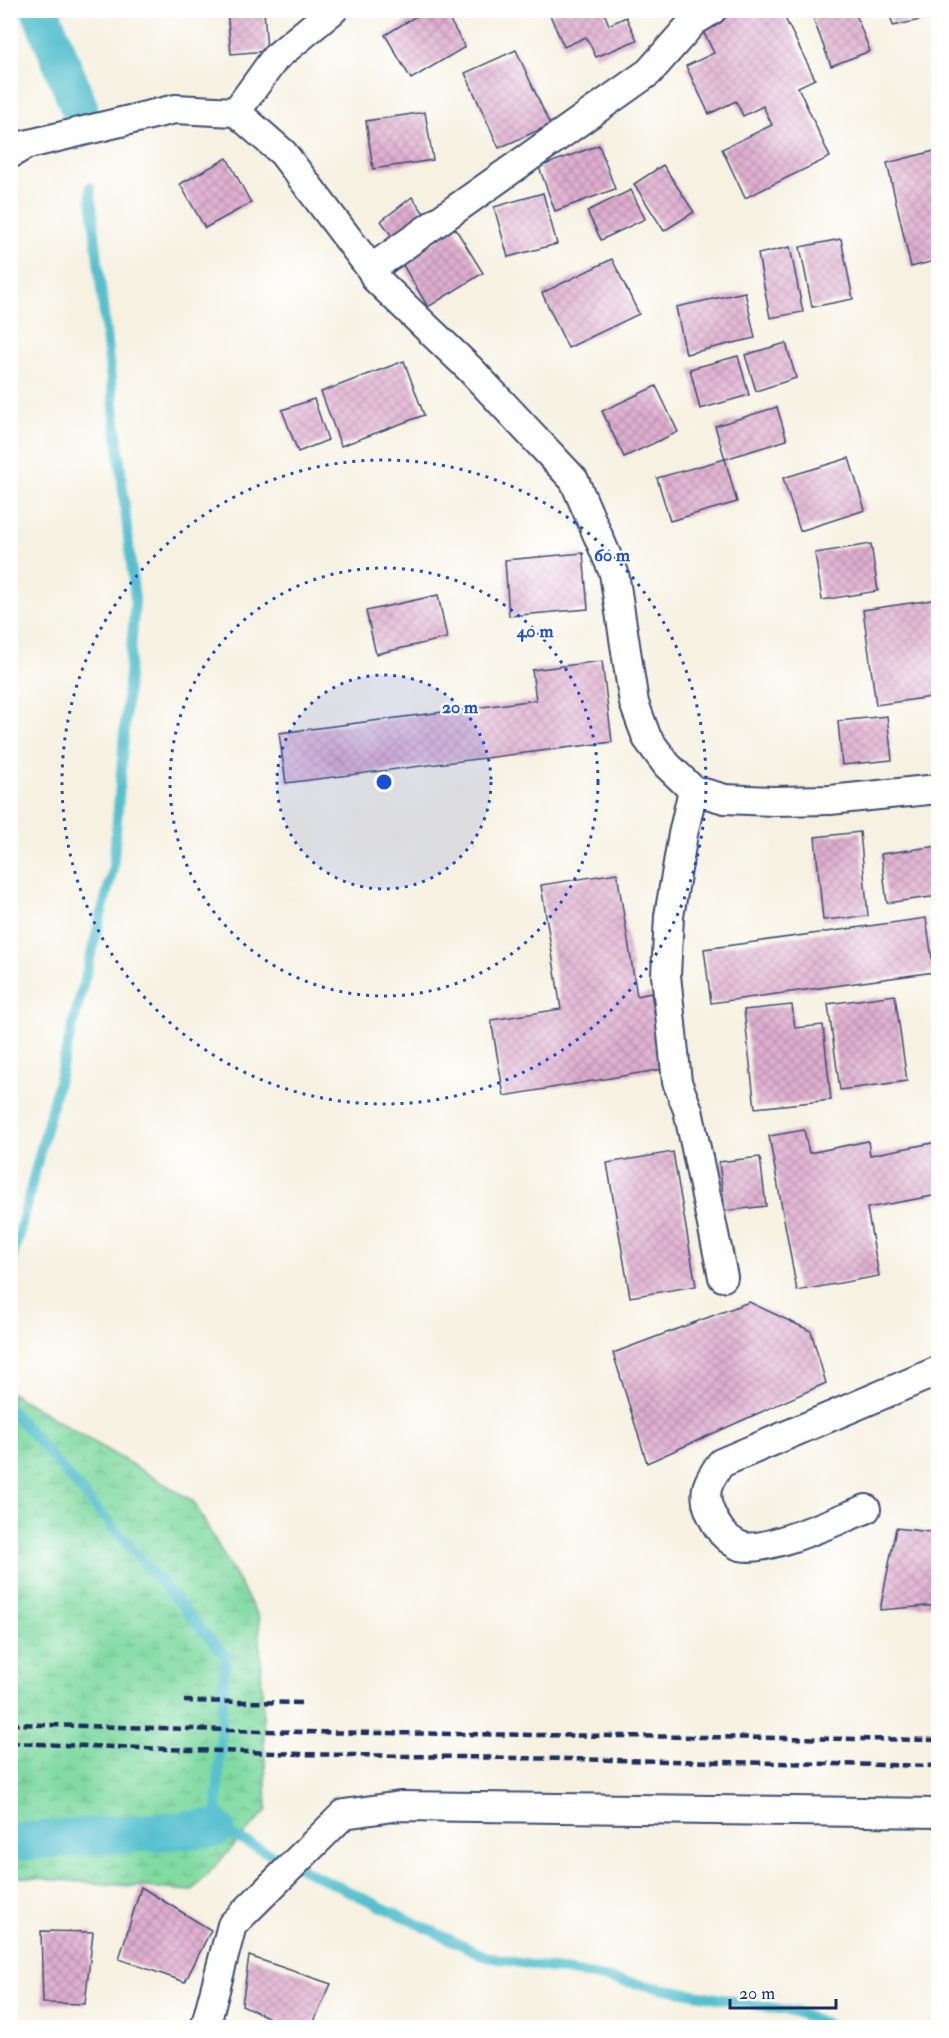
<svg xmlns="http://www.w3.org/2000/svg" width="949" height="2038" font-family="'IM FELL Double Pica',serif">
<style>
.wetland{fill:url(#wetland-marsh);stroke:#4e8480;stroke-width:1.5}
.lines{fill:none;stroke-linecap:round;stroke-linejoin:round}
.stream{stroke:#54c0ce;stroke-width:10}
.canal{stroke:#54c0ce;stroke-width:38}
.building{fill:url(#building-cross-hatch)}
.minor-casing{stroke:#3c4c72;stroke-width:32}
.minor{stroke:#fff;stroke-width:28}
.rail{stroke:#1b2f5e;stroke-width:4.5;stroke-dasharray:9 4.5;stroke-linecap:butt}
.ring{fill:none;stroke:#1d4ed8;stroke-width:3;stroke-dasharray:3 6}
.centre{fill:#1d4ed8;stroke:#fff;stroke-width:3}
.ring-label{font-size:18px;text-anchor:middle;font-weight:bold;fill:#1d4ed8;stroke:#fff;stroke-width:4.5;stroke-linejoin:round;paint-order:stroke}
</style>
<defs>
<pattern id="wetland-marsh" width="20" height="14" patternUnits="userSpaceOnUse" patternTransform="scale(1.5)"><rect width="20" height="14" fill="#80daa1"/><path d="M1 5h8M5 5V1M11 12h8M15 12V8" fill="none" stroke="#6ebb8d"/></pattern>
<pattern id="building-cross-hatch" width="8" height="8" patternUnits="userSpaceOnUse" patternTransform="scale(1.5)"><rect width="8" height="8" fill="#e0aecf"/><path d="M0 0l8 8M0 8l8-8" fill="none" stroke="#b58eab"/></pattern>
</defs>
<rect width="100%" height="100%" fill="#fff"/>
<filter id="ink" filterUnits="userSpaceOnUse"><feTurbulence type="fractalNoise" baseFrequency=".0167" numOctaves="2"/><feDisplacementMap in="SourceGraphic" scale="12" xChannelSelector="R" yChannelSelector="G"/><feConvolveMatrix kernelMatrix="1 2 1 2 8 2 1 2 1" color-interpolation-filters="sRGB"/></filter>
<filter id="wash" filterUnits="userSpaceOnUse"><feTurbulence type="fractalNoise" baseFrequency=".008" numOctaves="4" result="noise"/><feDisplacementMap in="SourceGraphic" scale="24" xChannelSelector="R" yChannelSelector="G"/><feGaussianBlur stdDeviation="1.35" result="paint"/><feColorMatrix in="noise" values="0 0 0 0 0 0 0 0 0 0 0 0 0 0 0 0 0 1.4 0 .05"/><feComposite in="paint" operator="in"/></filter>
<g filter="url(#wash)">
<rect width="100%" height="100%" fill="#f6f1e1"/>
<path class="wetland" d="M11 1393 193 1501 259 1618 267 1810 192 1891 11 1876Z"/>
<g class="lines">
<g class="stream">
<path d="M10 1269 113 869 135 601 90 187"/>
<path d="M10 1409 225 1656 216 1828 487 1957 796 2012 837 2028"/>
</g>
<g class="canal">
<path d="M40 10 79 107"/>
<path d="M10 1842 216 1828"/>
</g>
</g>
<g id="blocks">
<g class="building">
<path d="M227 10H264L267 51 231 54Z"/>
<path d="M426 10H444L465 47 411 79 385 35Z"/>
<path d="M560 10H603L609 25 626 17 637 40 596 57 586 37 564 47 550 15Z"/>
<path d="M741 10H781L815 79 798 87 830 157 745 198 722 149 772 125 763 106 743 116 736 101 709 114 686 66 714 53 702 29Z"/>
<path d="M810 10H854L870 51 831 66Z"/>
<path d="M889 10H927L929 18 893 26Z"/>
<path d="M516 50 550 125 499 148 465 73Z"/>
<path d="M425 112 433 160 373 169 366 121Z"/>
<path d="M599 145 615 189 555 211 539 167Z"/>
<path d="M938 150V260L911 267 887 163Z"/>
<path d="M227 158 251 203 205 228 180 184Z"/>
<path d="M663 165 694 212 664 231 634 184Z"/>
<path d="M631 190 645 219 601 240 587 211Z"/>
<path d="M543 193 557 244 508 257 494 207Z"/>
<path d="M412 197 426 216 394 239 381 221Z"/>
<path d="M455 228 483 273 428 307 401 262Z"/>
<path d="M841 239 853 299 812 307 800 247Z"/>
<path d="M790 247 803 312 770 318 758 254Z"/>
<path d="M612 259 639 314 568 348 542 293Z"/>
<path d="M745 292 755 338 686 354 676 307Z"/>
<path d="M786 343 796 378 756 391 745 355Z"/>
<path d="M738 356 749 395 700 409 690 369Z"/>
<path d="M404 361 424 415 341 446 321 392Z"/>
<path d="M656 386 678 432 624 457 602 411Z"/>
<path d="M314 399 328 440 298 452 282 410Z"/>
<path d="M777 407 787 440 725 459 737 502 670 521 657 478 725 459 715 426Z"/>
<path d="M849 458 865 510 800 531 783 478Z"/>
<path d="M871 544 878 591 822 600 815 553Z"/>
<path d="M583 553 588 609 509 616 505 560Z"/>
<path d="M438 595 447 638 376 654 366 611Z"/>
<path d="M938 599V696L876 705 863 610Z"/>
<path d="M602 661 612 742 286 783 279 733 536 700 532 670Z"/>
<path d="M887 716 892 760 842 765 838 721Z"/>
<path d="M860 832 868 916 823 920 815 837Z"/>
<path d="M938 846V896L887 903 881 854Z"/>
<path d="M617 873 637 996 651 993 664 1069 504 1096 491 1020 561 1009 541 885Z"/>
<path d="M926 918 934 972 711 1003 704 949Z"/>
<path d="M895 995 907 1081 840 1090 828 1004Z"/>
<path d="M792 1005 795 1028 823 1025 831 1100 755 1108 744 1010Z"/>
<path d="M804 1130 809 1153 868 1141 870 1155 938 1142V1195L867 1208 879 1276 797 1291 769 1136Z"/>
<path d="M673 1152 696 1286 630 1297 607 1163Z"/>
<path d="M760 1157 766 1206 725 1211 719 1162Z"/>
<path d="M749 1302 811 1331 826 1383 647 1463 613 1353Z"/>
<path d="M896 1528 938 1533V1605L880 1610Z"/>
<path d="M141 1887 211 1930 185 1982 119 1959Z"/>
<path d="M41 1931 93 1932 85 2004 43 2003Z"/>
<path d="M249 1956 331 1984 311 2028H291L242 2005Z"/>
</g>
</g>
</g>
<g filter="url(#ink)">
<use href="#blocks" fill-opacity="0" stroke="#3c4c72" stroke-width="1.5"/>
<g class="lines">
<defs>
<g id="minor">
<path d="M236 112 275 58 333 10"/>
<path d="M10 154 25 145 175 109 236 112 283 153 371 269 376 279 470 369 574 480 614 573 634 703 647 738 667 765 693 790 725 799 773 801 830 800 938 789"/>
<path d="M371 269 649 72 694 21 712 10"/>
<path d="M693 790 683 834 669 916 666 975 677 1082 688 1110 723 1277"/>
<path d="M866 1509C842 1518 759 1556 738 1545 724 1538 717 1527 711 1514 701 1492 708 1481 721 1463L938 1371"/>
<path d="M205 2028 232 1925 344 1814 400 1806 938 1813"/>
</g>
</defs>
<use href="#minor" class="minor-casing"/>
<use href="#minor" class="minor"/>
<g class="rail">
<path d="M184 1701 303 1703"/>
<path d="M10 1724 301 1732 938 1740"/>
<path d="M10 1743 300 1754 938 1766"/>
</g>
</g>
</g>
<circle cx="384" cy="782" r="107" fill="#1d4ed8" fill-opacity=".12"/>
<g class="ring">
<circle cx="384" cy="782" r="107"/>
<circle cx="384" cy="782" r="214"/>
<circle cx="384" cy="782" r="322"/>
</g>
<circle cx="384" cy="782" r="9" class="centre"/>
<g class="ring-label">
<text x="612" y="561">60 m</text>
<text x="535" y="637">40 m</text>
<text x="460" y="713">20 m</text>
</g>
<rect width="949" height="2038" fill="none" stroke="#fff" stroke-width="36"/>
<path d="M730 1999v9h106v-9" fill="none" stroke="#1b2f5e" stroke-width="3"/>
<text x="739" y="1999" font-size="18" fill="#1b2f5e" stroke="#ffffff" stroke-width="4.5" paint-order="stroke">20 m</text>
</svg>
